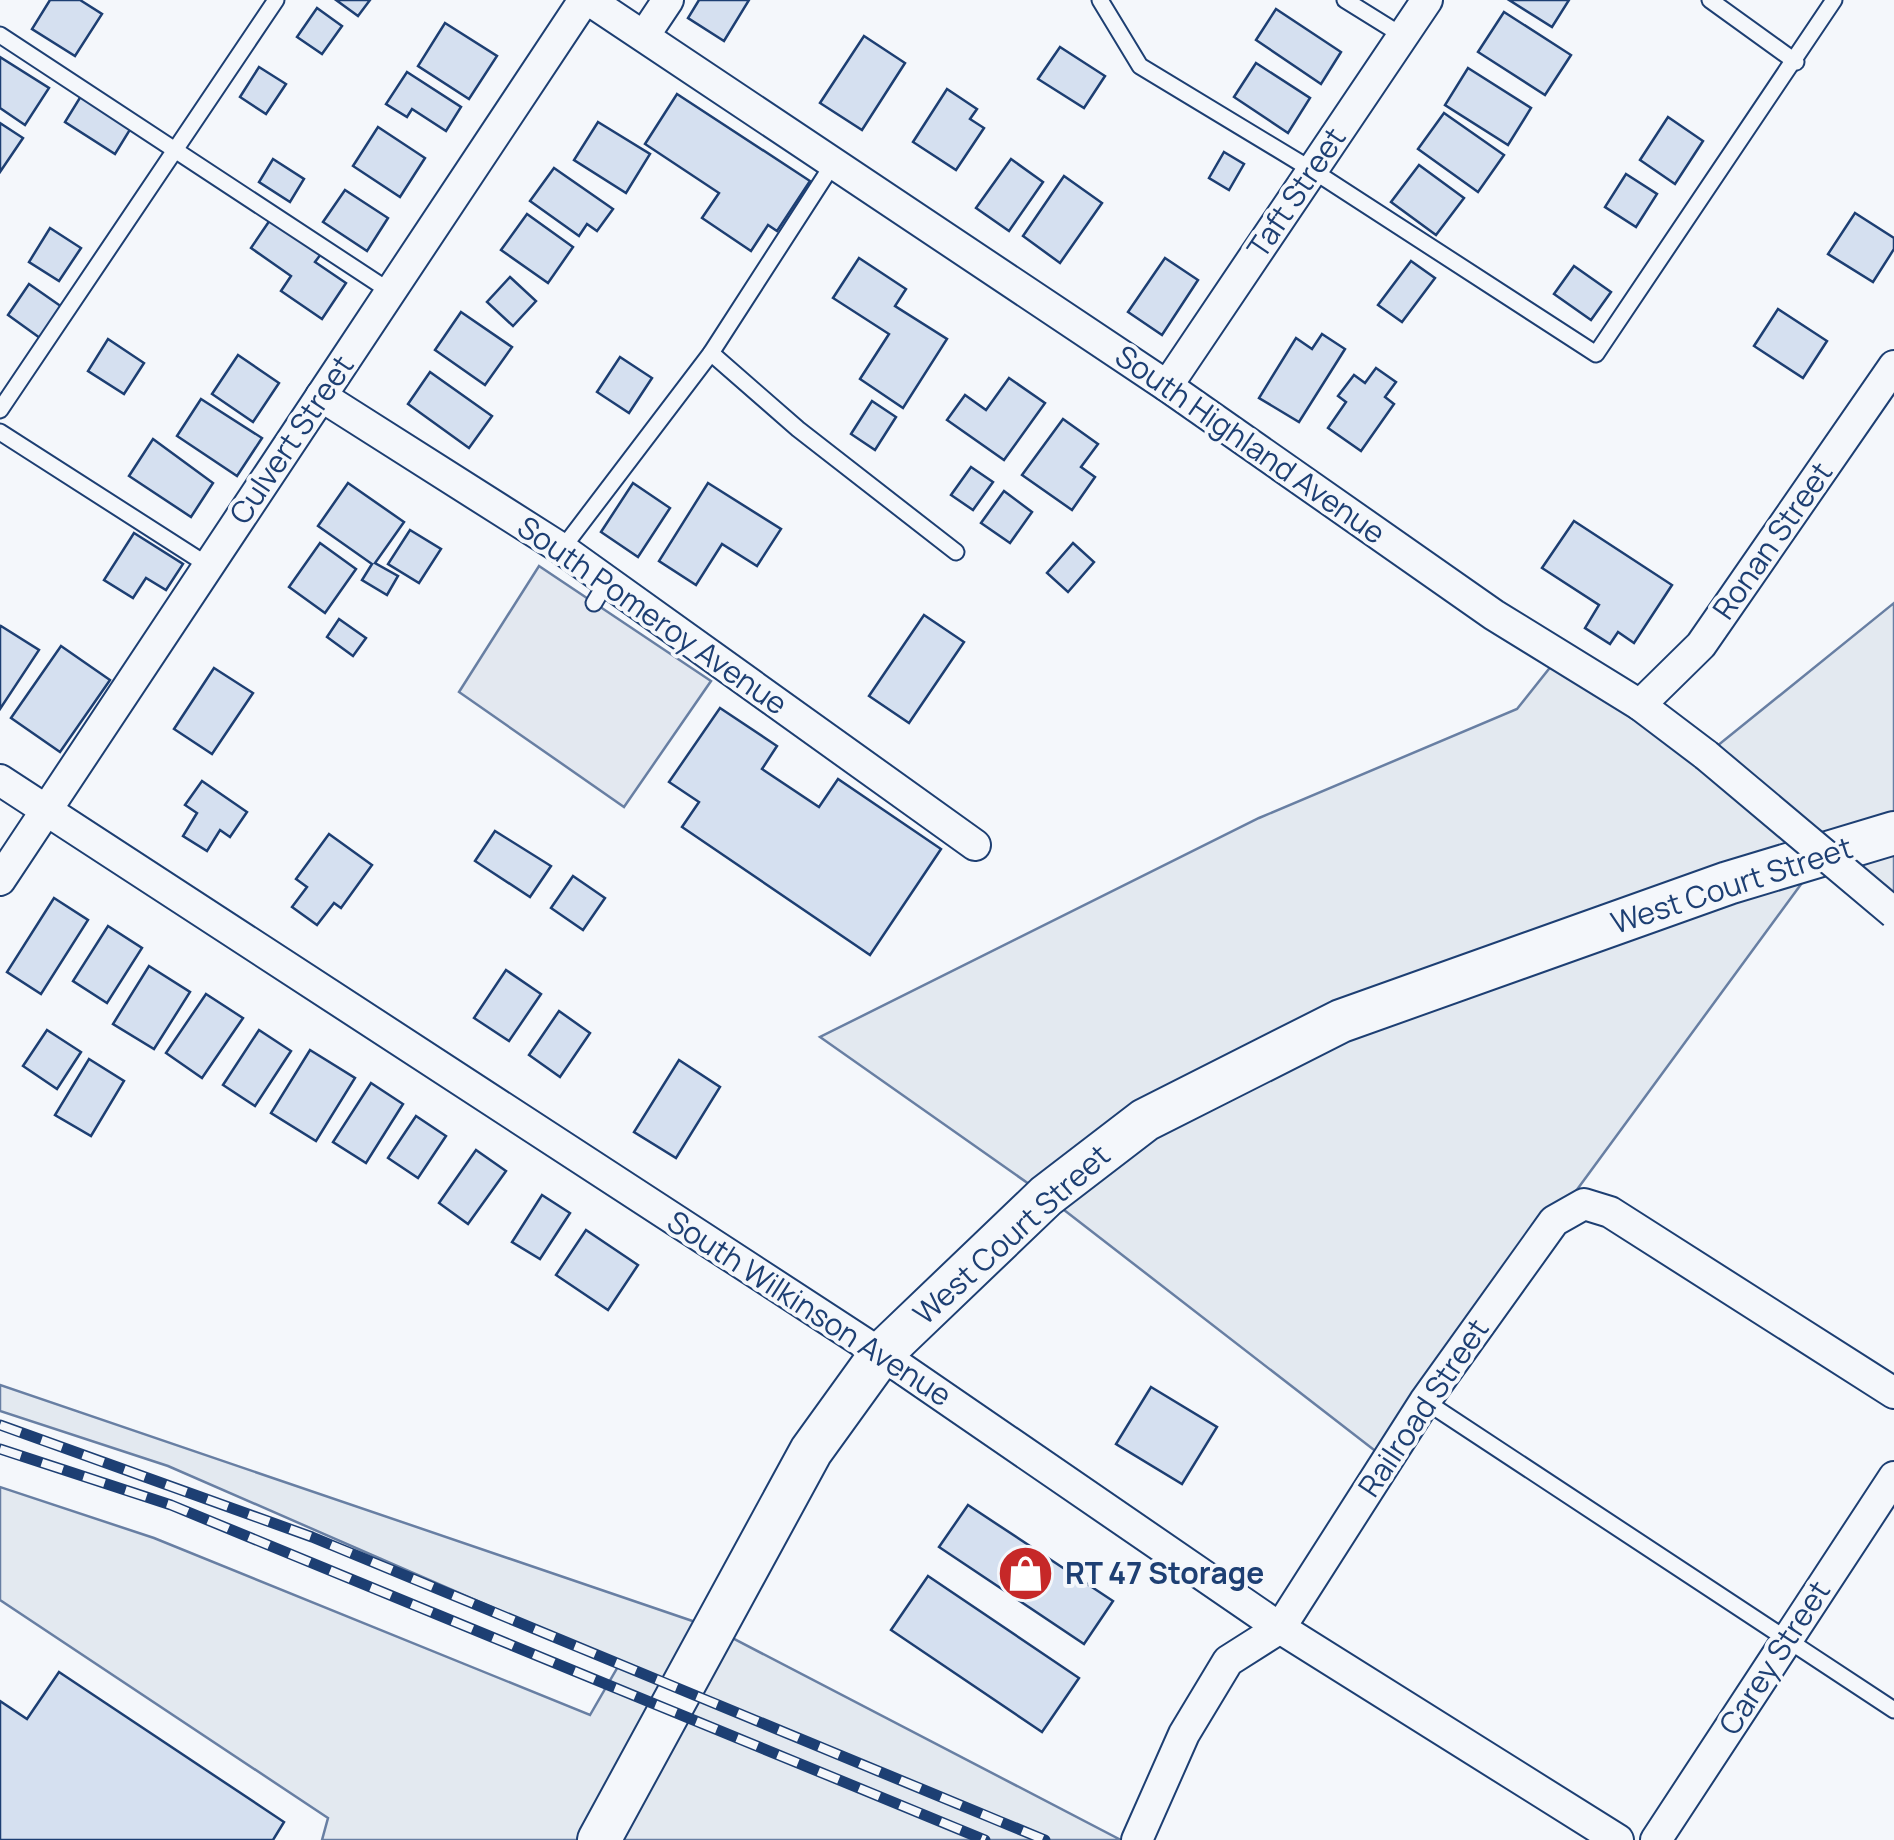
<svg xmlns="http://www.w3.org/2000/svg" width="1894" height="1840" font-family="Manrope,sans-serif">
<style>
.green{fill:#e3e9f0;stroke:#687fa3;stroke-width:2.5}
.parking{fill:#e3e8f0;stroke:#687fa3;stroke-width:2.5}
.building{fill:#d5e0f0;stroke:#1d3f73;stroke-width:2.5}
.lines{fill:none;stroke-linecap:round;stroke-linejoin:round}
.service-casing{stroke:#1d3f73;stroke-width:19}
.minor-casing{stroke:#1d3f73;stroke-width:34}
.secondary-casing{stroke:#1d3f73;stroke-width:46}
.service{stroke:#f4f7fb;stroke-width:15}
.minor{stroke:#f4f7fb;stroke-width:30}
.secondary{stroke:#f4f7fb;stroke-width:42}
.rail-casing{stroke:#1d3f73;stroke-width:11}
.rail{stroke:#f4f7fb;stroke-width:8;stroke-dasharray:22;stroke-linecap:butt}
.minor-bridge-casing{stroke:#1d3f73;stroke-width:34;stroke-linecap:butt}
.minor-bridge{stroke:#f4f7fb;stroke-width:30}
.labels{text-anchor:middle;stroke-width:8;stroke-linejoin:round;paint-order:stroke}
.street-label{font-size:30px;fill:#1d3f73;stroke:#f4f7fb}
.poi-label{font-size:30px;font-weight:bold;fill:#1d3f73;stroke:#f4f7fb;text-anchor:start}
</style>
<rect width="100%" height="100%" fill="#f4f7fb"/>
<g class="green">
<path d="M1894 603V913L1821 857 1554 1221 1387 1460 1046 1196 820 1037 1259 818 1517 709 1560 655 1706 755Z"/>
<path d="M0 1385 713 1628 1121 1840H322L328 1818 0 1600V1487L154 1538 590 1715 620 1663 168 1466 0 1411Z"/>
</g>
<path class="parking" d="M539 566 711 681 624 807 459 692Z"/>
<g class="building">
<path d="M50 0H80L102 14 75 56 32 29Z"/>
<path d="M336 0H370L358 16Z"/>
<path d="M699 0H749L724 41 688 18Z"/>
<path d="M1509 0H1569L1552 27Z"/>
<path d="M317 8 342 26 322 54 297 37Z"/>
<path d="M1276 9 1341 52 1321 84 1256 40Z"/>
<path d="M1504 12 1571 55 1545 95 1478 52Z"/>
<path d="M445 23 497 56 469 99 418 66Z"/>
<path d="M864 36 905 63 862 130 820 103Z"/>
<path d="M1060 47 1105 76 1084 108 1038 79Z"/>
<path d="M0 57 49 88 25 125 0 108Z"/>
<path d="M1256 63 1310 98 1288 133 1234 97Z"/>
<path d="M259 67 286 84 266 114 240 97Z"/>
<path d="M1468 68 1531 108 1508 145 1445 105Z"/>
<path d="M407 72 461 107 446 131 412 109 407 117 386 104Z"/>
<path d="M947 89 977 109 970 119 984 128 956 170 913 142Z"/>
<path d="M677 94 810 181 777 231 768 225 751 251 702 218 719 193 645 144Z"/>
<path d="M81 96 131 128 115 154 65 122Z"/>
<path d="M1444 113 1504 155 1478 192 1418 149Z"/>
<path d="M1668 117 1703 141 1675 184 1640 160Z"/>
<path d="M598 122 650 154 626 193 574 160Z"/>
<path d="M0 123 23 138 0 172Z"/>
<path d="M378 127 425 158 400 197 353 166Z"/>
<path d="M1224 152 1244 164 1229 190 1209 178Z"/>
<path d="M273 159 304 179 290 202 259 182Z"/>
<path d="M1011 159 1043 182 1009 231 976 208Z"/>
<path d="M1419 165 1464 198 1436 235 1391 202Z"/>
<path d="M554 168 613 209 597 231 587 224 579 236 530 201Z"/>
<path d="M1626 174 1657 194 1636 227 1605 207Z"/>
<path d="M1064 176 1102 203 1060 263 1023 236Z"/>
<path d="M345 190 388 218 367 251 323 222Z"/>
<path d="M1855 213 1894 238V249L1873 282 1828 254Z"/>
<path d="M527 214 573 247 548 283 501 250Z"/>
<path d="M270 220 321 254 315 262 346 283 322 319 281 291 291 276 251 248Z"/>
<path d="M50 228 81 248 59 281 29 262Z"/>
<path d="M859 258 906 289 895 306 947 339 903 408 860 379 889 334 833 298Z"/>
<path d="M1165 258 1198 280 1162 335 1128 312Z"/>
<path d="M1411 261 1435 278 1402 322 1378 305Z"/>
<path d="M1574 266 1611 292 1591 320 1554 294Z"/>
<path d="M510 277 536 301 513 326 487 302Z"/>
<path d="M29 284 62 307 40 338 8 315Z"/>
<path d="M1778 309 1827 341 1803 378 1754 346Z"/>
<path d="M461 312 512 347 485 385 435 350Z"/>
<path d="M1322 334 1345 349 1299 422 1259 398 1296 338 1312 349Z"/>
<path d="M108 339 144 363 124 394 88 371Z"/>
<path d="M238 355 279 383 253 422 212 394Z"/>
<path d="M620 357 652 378 629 413 597 392Z"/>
<path d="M1376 368 1396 382 1385 397 1394 404 1361 451 1328 428 1346 402 1338 396 1354 375 1365 383Z"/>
<path d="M430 372 492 416 469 448 408 404Z"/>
<path d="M1009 378 1045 403 1004 460 947 420 965 395 986 410Z"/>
<path d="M201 399 262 438 237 476 177 436Z"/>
<path d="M872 401 896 417 875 450 851 434Z"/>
<path d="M1063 419 1098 444 1081 467 1095 477 1072 510 1022 475Z"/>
<path d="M153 439 213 483 191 517 129 476Z"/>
<path d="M971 467 993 482 973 510 951 495Z"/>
<path d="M348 483 404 522 375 563 398 576 387 595 362 580 372 564 318 526Z"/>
<path d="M633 483 670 508 638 557 601 532Z"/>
<path d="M708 483 781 529 757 566 722 544 696 585 659 561Z"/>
<path d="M1004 491 1032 512 1010 543 981 523Z"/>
<path d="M1574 521 1672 585 1634 643 1618 632 1610 644 1585 628 1599 605 1542 568Z"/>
<path d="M410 530 441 549 419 583 388 564Z"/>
<path d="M134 533 183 564 166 590 146 578 133 598 104 580Z"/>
<path d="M320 543 356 569 325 613 289 587Z"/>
<path d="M1073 543 1094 562 1068 592 1047 573Z"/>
<path d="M924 615 964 642 909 723 869 696Z"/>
<path d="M339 619 366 638 353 656 327 637Z"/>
<path d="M1 626 39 650 0 709V628Z"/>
<path d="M61 646 110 680 60 752 11 718Z"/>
<path d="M214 668 253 693 212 754 174 729Z"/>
<path d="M720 708 777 746 762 769 819 807 838 779 941 849 870 955 682 827 699 802 669 782Z"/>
<path d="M202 781 247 812 230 837 220 830 207 851 183 836 197 813 185 805Z"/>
<path d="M495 831 551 866 530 897 475 861Z"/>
<path d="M329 834 372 865 341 908 334 903 317 925 292 907 307 887 296 879Z"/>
<path d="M573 876 605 898 583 930 551 908Z"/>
<path d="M54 898 88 920 41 994 7 972Z"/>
<path d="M108 926 142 948 107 1003 73 981Z"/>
<path d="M149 966 190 992 154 1049 113 1024Z"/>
<path d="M506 970 541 994 509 1041 474 1018Z"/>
<path d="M206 994 243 1018 202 1078 166 1053Z"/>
<path d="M559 1011 590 1033 560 1077 529 1055Z"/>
<path d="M47 1030 81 1052 57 1089 23 1066Z"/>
<path d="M259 1030 291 1051 255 1106 223 1085Z"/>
<path d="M310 1050 355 1078 316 1141 271 1113Z"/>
<path d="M89 1059 124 1081 91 1136 55 1115Z"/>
<path d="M679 1060 720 1087 676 1158 634 1132Z"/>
<path d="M371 1083 403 1104 366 1163 333 1142Z"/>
<path d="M416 1116 446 1136 418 1178 388 1158Z"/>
<path d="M476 1150 506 1171 468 1224 439 1203Z"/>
<path d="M542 1195 570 1213 540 1259 512 1242Z"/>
<path d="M586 1230 638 1265 608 1310 556 1275Z"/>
<path d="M1151 1387 1217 1427 1182 1484 1116 1444Z"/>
<path d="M968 1505 1113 1601 1084 1644 939 1547Z"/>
<path d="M928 1576 1079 1678 1042 1732 891 1630Z"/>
<path d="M59 1672 284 1822 273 1840H0V1701L27 1719Z"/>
</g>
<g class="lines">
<defs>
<g id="service">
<path d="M1100 0 1140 66 1312 170 1596 354 1834 0"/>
<path d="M1345 0 1403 36"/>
<path d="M1710 0 1796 62"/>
<path d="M0 35 391 292"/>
<path d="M711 353 798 429 956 552"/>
<path d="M0 410 276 0"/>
<path d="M0 432 209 566"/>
<path d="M562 549 711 353 833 164"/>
<path d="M594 603 607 581"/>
<path d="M1425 1401 1894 1710"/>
</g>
<g id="minor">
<path d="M589 0 1167 386 1494 615 1640 705 1706 755"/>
<path d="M644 36 668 0"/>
<path d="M1167 386 1427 0"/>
<path d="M321 396 562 549 975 845"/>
<path d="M1640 705 1701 645 1894 366"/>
<path d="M0 780 881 1354 1280 1628 1618 1840"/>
<path d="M0 880 584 0"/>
<path d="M1137 1840 1184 1734 1228 1661 1280 1628 1425 1401 1554 1221 1584 1204 1610 1212 1894 1393"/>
<path d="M1656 1840 1894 1477"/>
</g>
<path id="secondary" d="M599 1840 811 1451 881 1354 1046 1196 1145 1120 1341 1021 1728 883 1894 833"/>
</defs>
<use href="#service" class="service-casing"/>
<use href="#minor" class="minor-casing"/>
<use href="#secondary" class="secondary-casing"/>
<use href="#service" class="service"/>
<use href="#minor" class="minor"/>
<use href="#secondary" class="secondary"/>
<defs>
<g id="rail">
<path d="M0 1425 312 1537 1045 1840"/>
<path d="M0 1449 171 1505 985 1840"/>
</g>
</defs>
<use href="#rail" class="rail-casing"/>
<use href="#rail" class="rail"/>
<defs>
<path id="minor-bridge" d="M1706 755 1894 913"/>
</defs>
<use href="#minor-bridge" class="minor-bridge-casing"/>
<use href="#minor-bridge" class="minor-bridge"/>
</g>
<defs>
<symbol id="shop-disc" viewBox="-11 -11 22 22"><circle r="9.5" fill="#c62828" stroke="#f4f7fb"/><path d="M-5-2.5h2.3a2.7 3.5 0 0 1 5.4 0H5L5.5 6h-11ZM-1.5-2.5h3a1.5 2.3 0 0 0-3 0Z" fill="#fff"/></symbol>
</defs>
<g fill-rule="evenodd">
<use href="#shop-disc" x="994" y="1542" width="63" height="63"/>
</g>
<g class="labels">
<g class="street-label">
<text transform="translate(1297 193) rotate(-56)" y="10">Taft Street</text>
<text transform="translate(292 440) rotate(-56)" y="10">Culvert Street</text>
<text transform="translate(1250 445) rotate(35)" y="10">South Highland Avenue</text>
<text transform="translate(1773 541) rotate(-55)" y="10">Ronan Street</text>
<text transform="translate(652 616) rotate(35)" y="10">South Pomeroy Avenue</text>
<text transform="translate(1732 886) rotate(-18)" y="10">West Court Street</text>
<text transform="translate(1012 1235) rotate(-42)" y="10">West Court Street</text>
<text transform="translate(809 1309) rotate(33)" y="10">South Wilkinson Avenue</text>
<text transform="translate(1424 1408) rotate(-56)" y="10">Railroad Street</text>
<text transform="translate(1775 1658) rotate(-57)" y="10">Carey Street</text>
</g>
<g class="poi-label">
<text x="1065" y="1584">RT 47 Storage</text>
</g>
</g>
</svg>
